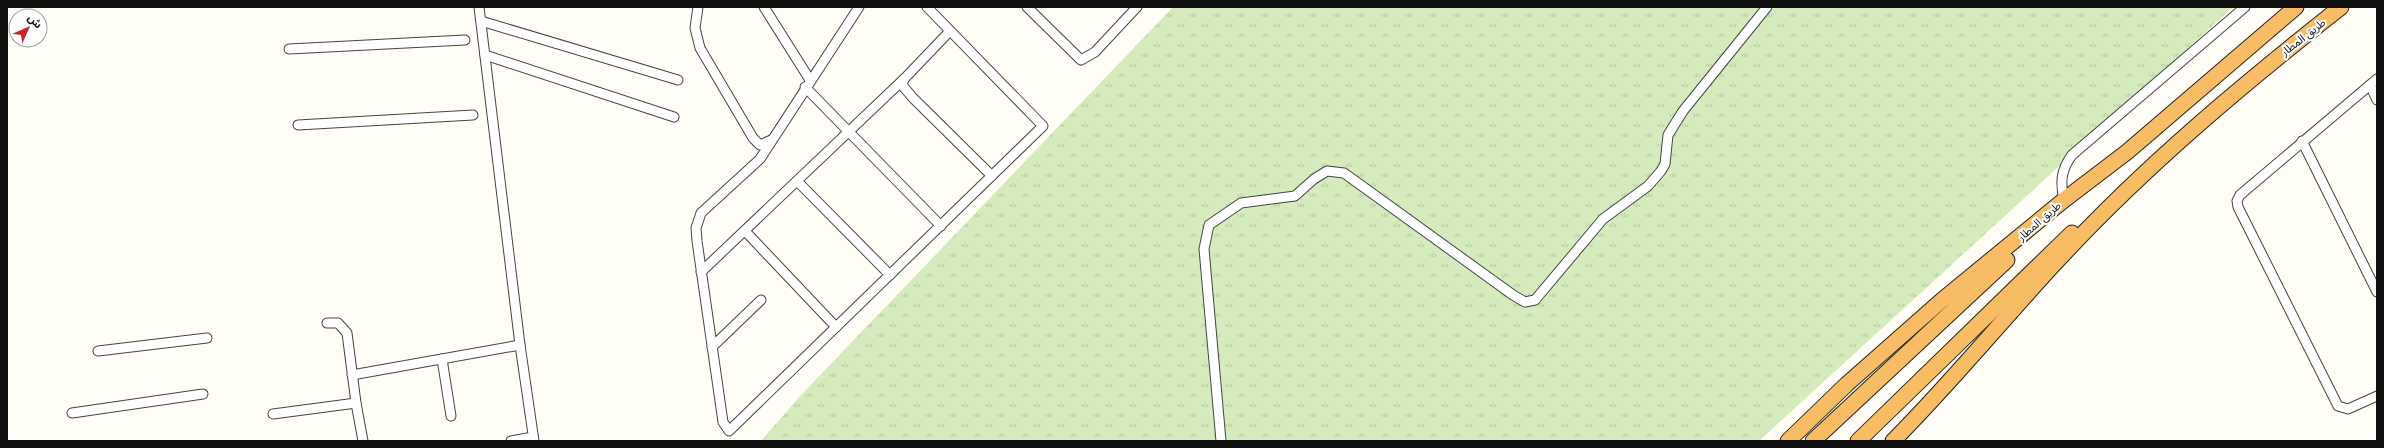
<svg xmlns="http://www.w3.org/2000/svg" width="2384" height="448" font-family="Merriweather,'Noto Sans Arabic',serif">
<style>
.grass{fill:url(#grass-tufts)}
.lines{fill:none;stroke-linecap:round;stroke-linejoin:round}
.minor-casing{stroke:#444;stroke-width:11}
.trunk-casing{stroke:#222;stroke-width:17}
.minor{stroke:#fff;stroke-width:9}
.trunk{stroke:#f7bc64;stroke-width:15}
.labels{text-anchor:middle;stroke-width:4;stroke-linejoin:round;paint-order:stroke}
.street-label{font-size:11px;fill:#111;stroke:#fff}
</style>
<defs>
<pattern id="grass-tufts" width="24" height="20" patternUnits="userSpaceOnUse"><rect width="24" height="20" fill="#d5ebbd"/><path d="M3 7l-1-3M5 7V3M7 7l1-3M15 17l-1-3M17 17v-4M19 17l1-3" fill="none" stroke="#b6c8a1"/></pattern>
</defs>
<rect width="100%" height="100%" fill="#fffdf5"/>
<path class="grass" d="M1173 7H2233L1759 441H761L802 394Z"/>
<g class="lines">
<defs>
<g id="minor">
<path d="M479 7 520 345 534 441"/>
<path d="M698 7 695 28 700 48 753 138 760 145 771 140"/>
<path d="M764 7 810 80"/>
<path d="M859 7 760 159 701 213 696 228 697 241 723 422 729 431 1043 126 927 7"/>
<path d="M1027 7 1081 60 1095 52 1137 7"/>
<path d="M481 21 678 80"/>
<path d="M950 31 904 79 902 85 913 98 992 176"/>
<path d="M289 49 465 40"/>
<path d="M485 55 674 117"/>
<path d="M2377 79 2240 195 2237 201 2238 207 2338 406 2348 409 2377 396"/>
<path d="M2370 85 2377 100"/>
<path d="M805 87 941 226"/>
<path d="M298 125 473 115"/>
<path d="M2302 141 2377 292"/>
<path d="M797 181 890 275"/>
<path d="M2064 200C2060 182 2061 170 2072 155L2245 7"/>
<path d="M745 231 836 327"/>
<path d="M701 272 904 79"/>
<path d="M327 323H338L347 333 356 403 363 441"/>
<path d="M712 347 761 300"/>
<path d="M98 351 207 338"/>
<path d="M442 359 451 416"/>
<path d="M352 375 520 345"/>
<path d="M72 413 203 394"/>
<path d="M273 414 356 403"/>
<path d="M511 441 533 437"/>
<path d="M1221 441 1204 249 1209 225 1241 203 1295 196 1314 179 1327 171 1344 173 1513 295 1525 302 1535 300 1603 219 1648 186 1661 171 1665 164 1668 135 1683 111 1767 7"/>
</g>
<g id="trunk">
<path d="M1788 441 1847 384 1941 301 2064 200 2127 152 2296 7"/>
<path d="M1813 441 2007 260"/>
<path d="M1858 441 2072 233"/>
<path d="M1893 441C1951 383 2002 320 2058 260 2144 167 2242 85 2341 7"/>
</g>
</defs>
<use href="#minor" class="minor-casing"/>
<use href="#trunk" class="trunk-casing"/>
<use href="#minor" class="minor"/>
<use href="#trunk" class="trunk"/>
</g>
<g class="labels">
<g class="street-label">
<text transform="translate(2303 37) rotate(-38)" y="4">طريق المطار</text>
<text transform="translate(2039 221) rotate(-41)" y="4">طريق المطار</text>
</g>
</g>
<rect width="2384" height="448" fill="none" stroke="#111111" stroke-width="16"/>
<g transform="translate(28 28) rotate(45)"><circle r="19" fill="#ffffff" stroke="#a0a0a0"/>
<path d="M0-3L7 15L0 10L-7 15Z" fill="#c4262e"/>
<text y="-6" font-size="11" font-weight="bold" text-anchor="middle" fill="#111111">ش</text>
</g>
</svg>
